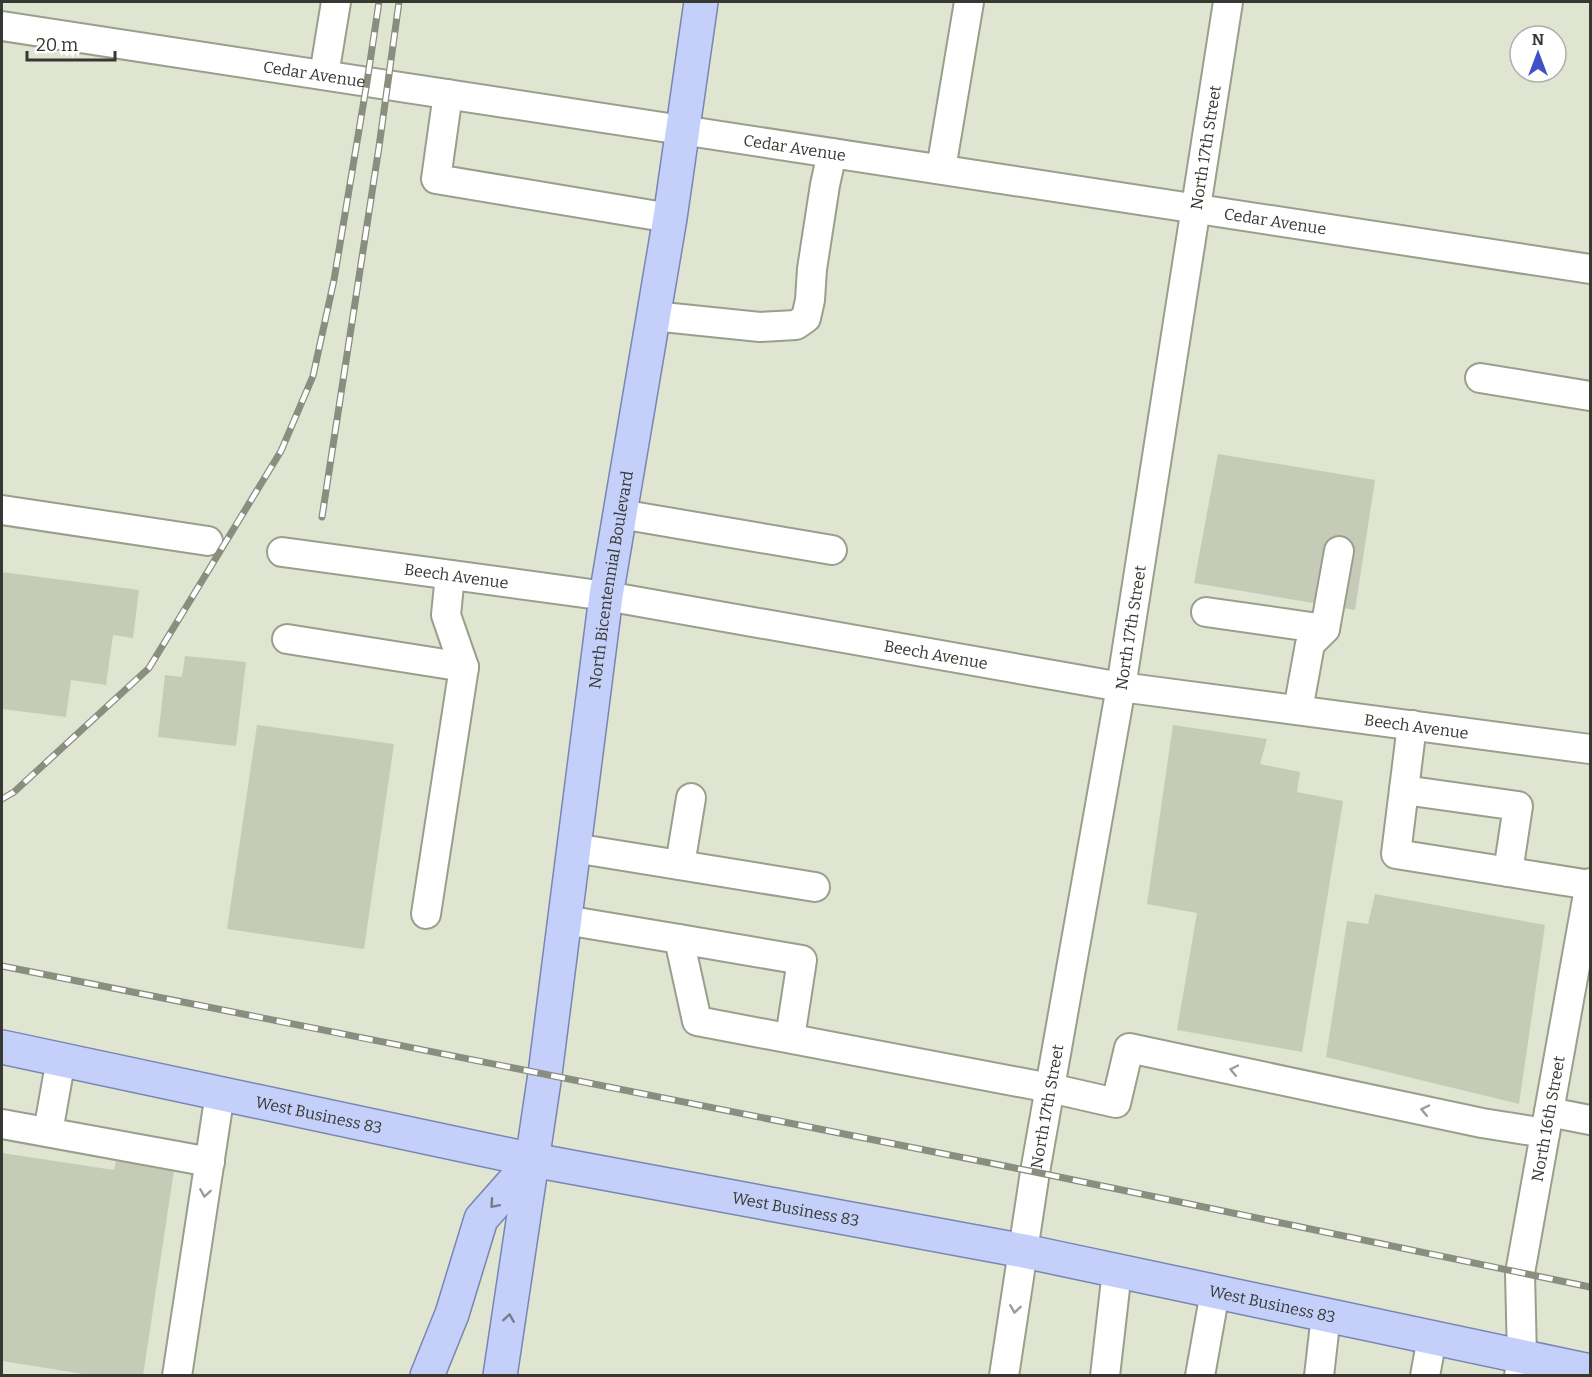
<svg xmlns="http://www.w3.org/2000/svg" width="1592" height="1377" font-family="Bitter,serif">
<style>
.building{fill:#c5cbb7}
.lines{fill:none;stroke-linecap:round;stroke-linejoin:round}
.minor-casing{stroke:#999f8c;stroke-width:32}
.major-casing{stroke:#7886b1;stroke-width:36}
.minor{stroke:#fff;stroke-width:28}
.major{stroke:#c4cffa;stroke-width:33}
.rail-casing{stroke:#898e7f;stroke-width:7}
.rail{stroke:#fff;stroke-width:4.5;stroke-dasharray:14;stroke-linecap:butt}
.oneway{stroke:#9a9c98}
.oneway2{stroke:#767c8b}
.labels{text-anchor:middle;stroke-width:6;stroke-linejoin:round;paint-order:stroke}
.street-label{font-size:16px;fill:#363931;stroke:#fff}
</style>
<rect width="100%" height="100%" fill="#dfe5d0"/>
<g class="building">
<path d="M1218 454 1375 480 1355 610 1194 583Z"/>
<path d="M2 572 139 590 133 638 113 635 106 685 71 680 66 717 2 709Z"/>
<path d="M185 656 246 662 236 746 158 737 165 675 182 677Z"/>
<path d="M257 725 394 744 364 949 227 929Z"/>
<path d="M1173 725 1267 739 1260 764 1300 772 1297 792 1343 801 1302 1052 1177 1030 1197 913 1147 904Z"/>
<path d="M1375 894 1545 925 1519 1104 1326 1057 1347 921 1368 924Z"/>
<path d="M2 1153 114 1170 116 1161 174 1170 143 1376H96L2 1361Z"/>
</g>
<g class="lines">
<defs>
<g id="minor">
<path id="s1" d="M2 26 1590 269"/>
<path d="M324 75 336 2"/>
<path d="M448 94 436 179 670 218"/>
<path d="M941 169 969 2"/>
<path d="M653 316 760 327 796 325 806 318 810 300 812 269 825 185 832 153"/>
<path d="M1480 378 1590 396"/>
<path d="M2 510 208 541"/>
<path d="M620 514 832 550"/>
<path id="s2" d="M282 552 606 596 1121 687 1590 749"/>
<path d="M1206 612 1325 629"/>
<path d="M287 639 464 667"/>
<path d="M1298 710 1310 644 1325 629 1339 551"/>
<path d="M1412 725 1396 854 1590 885"/>
<path d="M1404 790 1518 806 1508 872"/>
<path d="M574 848 815 887"/>
<path d="M680 865 691 798"/>
<path d="M426 914 464 667 446 615 450 575"/>
<path d="M565 920 679 939 697 1021 1050 1088 1116 1103 1129 1048 1482 1123 1545 1133"/>
<path d="M679 939 802 960 790 1038"/>
<path d="M1549 1112 1590 1120"/>
<path d="M2 1124 210 1162"/>
<path d="M48 1132 61 1059"/>
<path d="M177 1376 220 1093"/>
<path id="s3" d="M1004 1376 1035 1172 1121 687 1228 2"/>
<path d="M1105 1376 1117 1271"/>
<path d="M1200 1376 1215 1292"/>
<path d="M1319 1376 1326 1315"/>
<path d="M1425 1376 1432 1338"/>
<path id="s4" d="M1519 1376 1522 1358 1520 1273 1590 883"/>
</g>
<g id="major">
<path id="s5" d="M2 1047 533 1160 1024 1251 1590 1371"/>
<path d="M427 1376 452 1314 481 1219 533 1160"/>
<path id="s6" d="M500 1376 545 1074 606 596 670 218 701 2"/>
</g>
</defs>
<use href="#minor" class="minor-casing"/>
<use href="#major" class="major-casing"/>
<use href="#minor" class="minor"/>
<use href="#major" class="major"/>
<defs>
<g id="rail">
<path d="M322 517 379 147 399 2"/>
<path d="M2 799 14 792 149 668 281 451 313 376 334 280 367 82 379 2"/>
<path d="M2 966 1035 1172 1590 1287"/>
</g>
</defs>
<use href="#rail" class="rail-casing"/>
<use href="#rail" class="rail"/>
</g>
<defs><path id="oneway-chevron" d="M-2-3.5L2.5 0L-2 3.5" fill="none" stroke-width="1.6" stroke-linecap="round" stroke-linejoin="round" transform="scale(1.5)"/></defs>
<g class="oneway">
<use href="#oneway-chevron" transform="translate(1234 1070) rotate(-168)"/>
<use href="#oneway-chevron" transform="translate(1425 1110) rotate(-168)"/>
<use href="#oneway-chevron" transform="translate(205 1193) rotate(99)"/>
<use href="#oneway-chevron" transform="translate(1015 1309) rotate(99)"/>
</g>
<g class="oneway2">
<use href="#oneway-chevron" transform="translate(494 1204) rotate(131)"/>
<use href="#oneway-chevron" transform="translate(509 1318) rotate(-81)"/>
</g>
<g class="labels">
<g class="street-label">
<text dy="6" stroke="none"><textPath href="#s1" startOffset="316">Cedar Avenue</textPath></text>
<text dy="6" stroke="none"><textPath href="#s1" startOffset="802">Cedar Avenue</textPath></text>
<text dy="6" stroke="none"><textPath href="#s3" startOffset="1245">North 17th Street</textPath></text>
<text dy="6" stroke="none"><textPath href="#s1" startOffset="1288">Cedar Avenue</textPath></text>
<text dy="6" stroke="none"><textPath href="#s2" startOffset="176">Beech Avenue</textPath></text>
<text dy="6" stroke="none"><textPath href="#s6" startOffset="804">North Bicentennial Boulevard</textPath></text>
<text dy="6" stroke="none"><textPath href="#s3" startOffset="759">North 17th Street</textPath></text>
<text dy="6" stroke="none"><textPath href="#s2" startOffset="662">Beech Avenue</textPath></text>
<text dy="6" stroke="none"><textPath href="#s2" startOffset="1148">Beech Avenue</textPath></text>
<text dy="6" stroke="none"><textPath href="#s3" startOffset="273">North 17th Street</textPath></text>
<text dy="6" stroke="none"><textPath href="#s5" startOffset="324">West Business 83</textPath></text>
<text dy="6" stroke="none"><textPath href="#s4" startOffset="260">North 16th Street</textPath></text>
<text dy="6" stroke="none"><textPath href="#s5" startOffset="810">West Business 83</textPath></text>
<text dy="6" stroke="none"><textPath href="#s5" startOffset="1296">West Business 83</textPath></text>
</g>
</g>
<rect width="1592" height="1377" fill="none" stroke="#363931" stroke-width="6"/>
<g transform="translate(1538 54)"><circle r="28" fill="#ffffff" stroke="#afb0ad" stroke-width="1.5"/>
<path d="M0-4.5L10 22L0 15L-10 22Z" fill="#4151c5"/>
<text y="-9" font-size="16" font-weight="bold" text-anchor="middle" fill="#363931">N</text>
</g>
<path d="M27 51v9h88v-9" fill="none" stroke="#363931" stroke-width="3"/>
<text x="36" y="51" font-size="18" fill="#363931" stroke="#ffffff" stroke-width="4.5" paint-order="stroke">20 m</text>
</svg>
